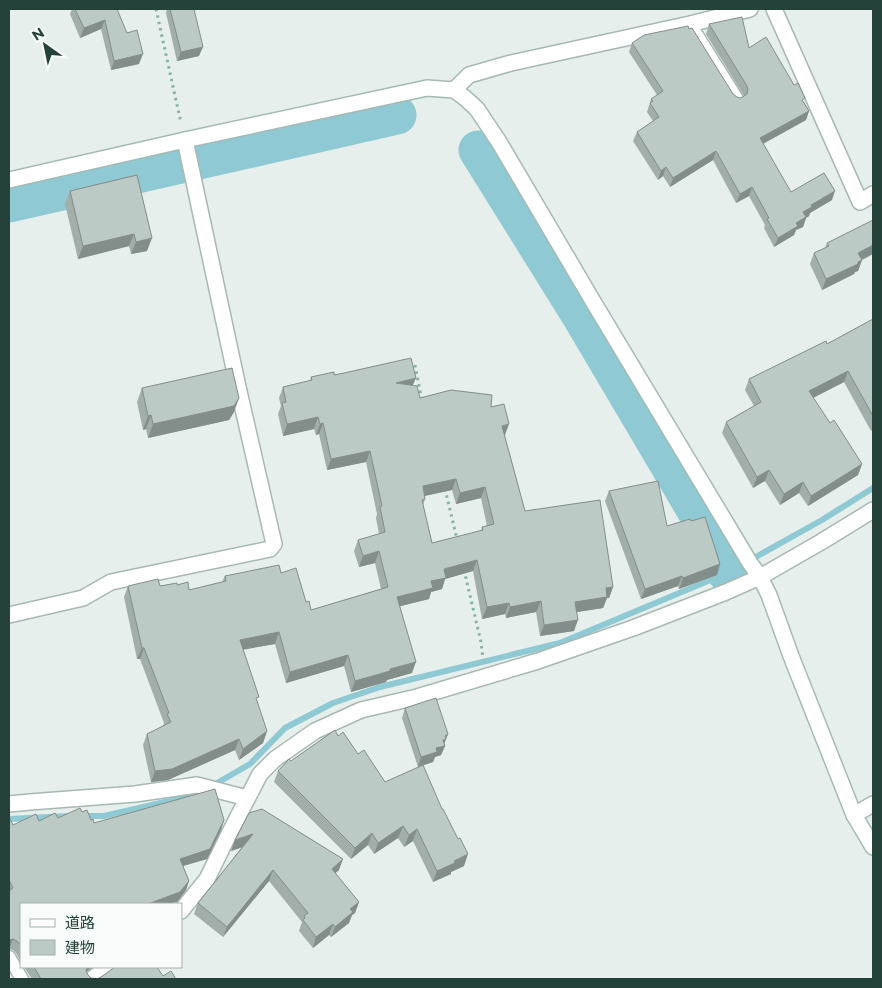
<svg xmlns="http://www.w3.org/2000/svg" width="882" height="988" font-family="Montserrat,'Noto Sans JP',sans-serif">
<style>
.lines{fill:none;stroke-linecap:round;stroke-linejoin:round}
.stream{stroke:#8ec9d4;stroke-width:6}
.river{stroke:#8ec9d4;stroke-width:39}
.lane-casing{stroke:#a8b8b2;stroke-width:15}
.street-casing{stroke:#a8b8b2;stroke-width:18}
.secondary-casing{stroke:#a4bbb3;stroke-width:18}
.path{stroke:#86b3a5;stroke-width:3;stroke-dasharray:2.5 4;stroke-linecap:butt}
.lane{stroke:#fff;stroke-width:12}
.street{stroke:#fff;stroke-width:15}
.secondary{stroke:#fff;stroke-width:15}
.wall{fill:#a1aea9;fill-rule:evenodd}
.shaded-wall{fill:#838d89}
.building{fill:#bbcac4;stroke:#838d89;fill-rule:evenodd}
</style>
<rect width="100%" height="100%" fill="#e6efeb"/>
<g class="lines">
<g class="stream">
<path d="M212 786 250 764 285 728 333 703 380 687 560 643 727 573 822 520 873 488"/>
<path d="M82 816H104L187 797"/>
<path d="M9 819 69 816"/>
</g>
<g class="river">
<path d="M478 150 582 317 725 559 727 573"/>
<path d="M9 203 397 115"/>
</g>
<defs>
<g id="lane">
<path d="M690 24 737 99"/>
<path d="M9 957 22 979"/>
</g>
<g id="street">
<path d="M774 9 860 202 873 194"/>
<path d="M454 90 469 75 511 63 690 24 750 9"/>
<path d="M9 615 83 598 111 582 270 549 274 544 238 387 185 140"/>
<path d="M9 804 30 802 135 794 197 785 247 798"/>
<path d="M854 815 873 804"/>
<path d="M181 911 207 879 228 836 260 774 275 759 315 731 361 710 417 697 538 661 633 628 726 592 760 577 821 542 873 510"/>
<path d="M92 979 108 967"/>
</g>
<path id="secondary" d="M9 180 185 140 427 88 454 90 465 98 477 109 499 142 594 303 750 563 760 577 769 595 791 656 854 815 873 847"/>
</defs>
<use href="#lane" class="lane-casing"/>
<use href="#street" class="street-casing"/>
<use href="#secondary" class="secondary-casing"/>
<g class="path">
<path d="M156 9 181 123"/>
<path d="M415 365 422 401"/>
<path d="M445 489 457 539"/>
<path d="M464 570 481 642 483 659"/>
</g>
<use href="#lane" class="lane"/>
<use href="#street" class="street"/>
<use href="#secondary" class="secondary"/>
</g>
<g class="wall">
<path d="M72 9H117L139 64 111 70 101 29 80 38 70 14Z"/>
<path d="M167 9H194L199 56 177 61 166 13Z"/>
<path d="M709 24 749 48 804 102 809 111 806 120 763 144 791 192 832 200 810 213 809 216 806 218 803 227 796 230 794 235 774 247 764 228 765 225 749 196 736 203 713 160 670 187 663 176 658 180 633 141 637 132 653 121 647 112 651 99 657 95 629 52 632 43 689 29 733 94 737 97 741 98 744 96 706 34Z"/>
<path d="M137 175 147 251 131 254 129 246 78 259 65 204 70 191Z"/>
<path d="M827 243 862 260 858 271 855 272 854 274 822 290 810 264 814 253 825 248Z"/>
<path d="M873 319V430L871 431 844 382 813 398 830 423 862 464 858 475 808 506 799 493 780 505 765 481 753 488 722 433 726 422 754 406 745 390 749 379 827 344Z"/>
<path d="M334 375 413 385 420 398 491 407 505 435H504L525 511 613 587 609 598H607L603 608 577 612 574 631 540 636 536 612 506 618 505 614 482 619 473 571 445 579 442 589 431 592 429 599 400 606 412 673 387 680 386 682 351 692 344 666 286 683 275 644 243 649 257 702 267 731 263 743 239 760 235 750 168 780 151 782 143 745 147 734 163 726 164 723 140 659H137L124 597 128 586H160L177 585 189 590 222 582 225 576 281 573 306 602 311 610 381 589 375 563 359 567 354 551 358 540 379 534 376 518 377 514 366 462 327 470 319 434 316 435 314 429 283 436 278 414 281 406 279 398 283 387 310 381 311 377ZM452 490 456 504 481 498 487 526 482 527 481 531 432 543 423 505 425 499V496Z"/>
<path d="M142 388 234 412 229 420 148 438 146 429 143 430 137 402Z"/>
<path d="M609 491 667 526 717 575 679 589 678 586 641 599 605 501Z"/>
<path d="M405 708 448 734 444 744 445 746 441 755 435 757 433 762 418 767 402 718Z"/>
<path d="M338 736 358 754 385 782 464 866 451 872V874L433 882 413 841 404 847 398 838 374 854 368 845 351 859 274 782 278 771 291 761Z"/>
<path d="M82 812 94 823 224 820 221 830 207 859 183 866 189 881 186 890 177 902 21 904V962L16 953 13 950 9 949V817L13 825 58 818Z"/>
<path d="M235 840 339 870 335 873 359 902 355 913 352 915 349 923 331 937 329 935 313 948 299 931 302 922 269 881 223 937 194 914 198 903 242 847 231 851Z"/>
<path d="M24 967H93L86 971 88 975 91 978 97 979 163 976 176 979H32Z"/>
</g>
<g class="shaded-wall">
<path d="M105 20 101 29 80 38 84 28Z"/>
<path d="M203 47 199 56 177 61 181 52Z"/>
<path d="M143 54 139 64 111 70 114 61Z"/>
<path d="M809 111 806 120 757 147 760 138Z"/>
<path d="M716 151 713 160 670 187 673 178Z"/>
<path d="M666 167 663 176 658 180 661 171Z"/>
<path d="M752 187 749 196 736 203 740 194Z"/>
<path d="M835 191 832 200 810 213 809 216 806 218 803 227 796 230 794 235 774 247 778 238 796 223 803 212 811 205Z"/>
<path d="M134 234 129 246 78 259 83 246Z"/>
<path d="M152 238 147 251 131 254 136 242Z"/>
<path d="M873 245V254L862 260 858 271 855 272 854 274 822 290 826 279 858 253Z"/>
<path d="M848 371 844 382 805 402 809 391Z"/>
<path d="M416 378 411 389 396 383Z"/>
<path d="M239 398 234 412 229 420 148 438 153 424Z"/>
<path d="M151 415 146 429 143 430 148 416Z"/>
<path d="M318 417 314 429 283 436 287 424Z"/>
<path d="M323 423 319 434 316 435 320 424Z"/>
<path d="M509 424 505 435 498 437 502 426Z"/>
<path d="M370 451 366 462 327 470 331 459Z"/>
<path d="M862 464 858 475 808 506 811 496Z"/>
<path d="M769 470 765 481 753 488 757 477Z"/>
<path d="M456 479 452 490 419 497 423 486Z"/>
<path d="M803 482 799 493 780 505 784 494Z"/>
<path d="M485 487 481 498 456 504 460 493Z"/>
<path d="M379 551 375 563 359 567 363 556Z"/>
<path d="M477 560 473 571 445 579 442 589 431 592 429 599 393 608 397 597 431 581 444 569Z"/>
<path d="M720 564 717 575 679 589 683 578Z"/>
<path d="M682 576 678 586 641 599 645 589Z"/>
<path d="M613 587 609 598H607L603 608 571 613 575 602 606 588Z"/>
<path d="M541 601 536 612 506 618 510 607Z"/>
<path d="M509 603 505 614 482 619 487 607Z"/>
<path d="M578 620 574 631 540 636 544 625Z"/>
<path d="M279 632 275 644 236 651 240 640Z"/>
<path d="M142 648H144L140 659H137Z"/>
<path d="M348 655 344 666 286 683 290 672Z"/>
<path d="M416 662 412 673 387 680 386 682 351 692 355 681 390 669Z"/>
<path d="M267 731 263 743 239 760 243 749Z"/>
<path d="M448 734 444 744 445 746 441 755 435 757 433 762 418 767 421 757 436 748 445 736Z"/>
<path d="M239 739 235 750 168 780 151 782 155 771Z"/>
<path d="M224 820 221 830 207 859 176 868 180 859Z"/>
<path d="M403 826 398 838 374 854 378 843Z"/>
<path d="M417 829 413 841 404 847 409 835Z"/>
<path d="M372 833 368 845 351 859 355 848Z"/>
<path d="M253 834 249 845 231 851 235 840Z"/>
<path d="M468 854 464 866 451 872V874L433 882 437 871 454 861Z"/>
<path d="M343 859 339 870 328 880 332 869Z"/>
<path d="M273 870 269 881 223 937 227 927Z"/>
<path d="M189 881 186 890 177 902 169 904H148Z"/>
<path d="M359 902 355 913 352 915 349 923 331 937 335 927 350 909Z"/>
<path d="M333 924 329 935 313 948 316 937Z"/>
<path d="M13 939 9 949V940Z"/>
<path d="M87 967H93L86 972Z"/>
</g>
<g class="building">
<path d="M75 9H117L127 33 137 30 143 54 114 61 105 20 84 28Z"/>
<path d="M170 9H194L203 47 181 52Z"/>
<path d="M742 17 749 48 766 37 794 85 798 83 805 98 802 100 809 111 760 138 791 192 824 173 835 191 811 205 812 207 803 212 806 217 796 223 798 226 778 238 767 219 769 218 752 187 740 194 716 151 673 178 666 167 661 171 637 132 659 117 650 103 653 101 651 99 663 91 632 43 644 35 688 26 689 29 692 28 733 94 737 97 741 98 747 94 748 90 747 86 709 24Z"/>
<path d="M137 175 152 238 136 242 134 234 83 246 70 191Z"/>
<path d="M873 220V245L858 253 862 260 858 262V264L826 279 814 253 829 246 827 243Z"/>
<path d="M873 319V416L848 371 809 391 830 423 834 420 862 464 811 496 803 482 784 494 769 470 757 477 726 422 761 402 749 379 826 341 827 344Z"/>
<path d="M411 358 416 378 396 383 417 386 420 398 451 390 492 395 491 407 504 404 509 424 502 426 525 511 600 500 613 587 606 588 607 597 575 602 578 620 544 625 541 601 510 607 509 603 487 607 477 560 444 569 446 578 431 581 433 588 397 597 416 662 390 669V671L355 681 348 655 290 672 279 632 240 640 259 697 256 698 267 731 243 749 239 739 172 769 155 771 147 734 171 722 167 714 169 713 144 648H142L128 586 158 579 160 586 177 583V585L188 582 189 590 226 581 225 576 279 565 281 573 296 568 306 602 309 601 311 610 388 587 379 551 363 556 358 540 385 532 380 507 382 506 370 451 331 459 323 423 320 424 318 417 287 424 282 403 286 402 283 387 312 380 311 377 334 372V375L344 373ZM456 479 460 493 485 487 494 524 482 527 483 530 432 543 422 500 425 499 423 486Z"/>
<path d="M232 368 239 398 234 406 153 424 151 415 148 416 142 388Z"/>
<path d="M658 481 667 526 690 519 691 521 705 517 720 564 683 578 682 576 645 589 609 491Z"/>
<path d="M436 698 448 734 445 736 446 739 443 740 445 746 436 748 437 752 421 757 405 708Z"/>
<path d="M335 730 338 736 343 732 358 754 364 750 385 782 423 765 442 809H443L458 839 460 838 468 854 454 861 455 863 437 871 417 829 409 835 403 826 378 843 372 833 355 848 278 771 289 759 291 761Z"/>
<path d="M215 789 224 820 210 849 180 859 189 881 180 892 148 904H21V946L17 941 13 939 9 940V891L13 888 9 880V817L13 825 36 814 39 821 55 813 58 818 80 808 82 812 87 810 91 820 93 819 94 823Z"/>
<path d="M262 809 343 859 332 869 359 902 350 909 353 912 335 927 333 924 316 937 303 920 305 918 304 916 308 913 273 870 227 927 198 903 253 834 235 840 249 813Z"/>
<path d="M34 967H87L86 971 88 975 91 978 97 979 101 977 115 967H157L163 976 171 971 176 979H41Z"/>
</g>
<rect width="882" height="988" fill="none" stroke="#24423a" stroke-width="20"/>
<rect x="20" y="903" width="162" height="65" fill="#f7fbf9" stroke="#a3b1ad"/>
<rect x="30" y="919" width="25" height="8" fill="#ffffff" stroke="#a3b1ad"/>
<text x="65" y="928" font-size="15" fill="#24423a">道路</text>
<rect x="30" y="940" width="25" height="15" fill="#bbcac4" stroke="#a3b1ad"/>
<text x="65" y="953" font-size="15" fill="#24423a">建物</text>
<g transform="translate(45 45) rotate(327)" stroke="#f7fbf9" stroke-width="4" paint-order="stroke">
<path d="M0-4L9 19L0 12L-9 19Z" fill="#24423a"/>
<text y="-8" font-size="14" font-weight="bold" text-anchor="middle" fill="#24423a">N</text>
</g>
</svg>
